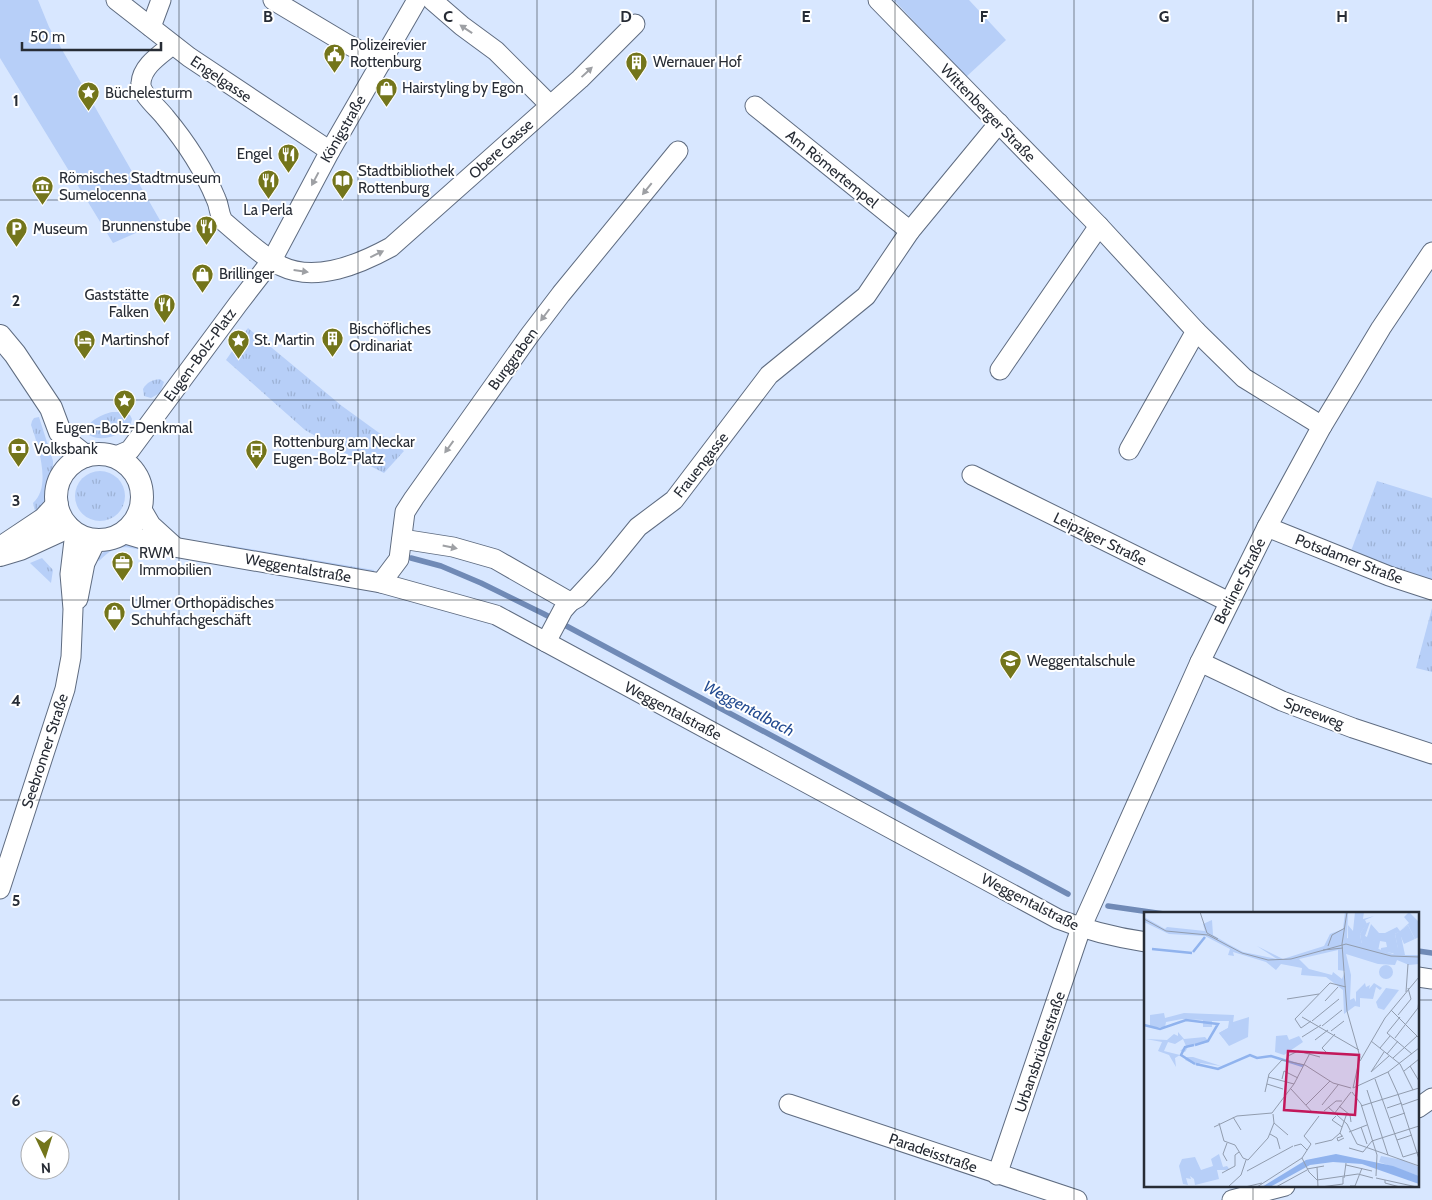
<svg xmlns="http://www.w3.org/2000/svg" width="1432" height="1200" font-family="Cabin,sans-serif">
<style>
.grass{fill:url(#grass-tufts)}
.park{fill:#b7cff8}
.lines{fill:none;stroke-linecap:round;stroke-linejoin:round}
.stream{stroke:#708ab6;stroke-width:5.5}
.minor-casing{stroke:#5f6c81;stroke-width:21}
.major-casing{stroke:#5f6c81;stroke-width:24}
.minor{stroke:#fff;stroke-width:19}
.major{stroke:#fff;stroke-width:22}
.oneway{fill:#9ea0a4}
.grid{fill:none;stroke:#272c35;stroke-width:1;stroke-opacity:0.55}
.labels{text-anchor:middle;stroke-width:4;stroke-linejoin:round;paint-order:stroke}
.poi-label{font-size:15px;fill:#272c35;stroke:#fff;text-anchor:start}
.street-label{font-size:15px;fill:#272c35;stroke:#fff}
.water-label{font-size:16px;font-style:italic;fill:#234b91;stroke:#fff}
.inset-river{fill:none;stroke:#90b3ee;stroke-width:2.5}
.inset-road{fill:none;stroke:#919cae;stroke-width:1}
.view{fill:#c2185b;fill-opacity:0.15;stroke:#c2185b;stroke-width:2.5}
.inset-edge{fill:none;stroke:#272c35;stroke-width:2.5}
.grid-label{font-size:16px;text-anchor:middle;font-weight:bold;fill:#272c35;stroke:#fff;stroke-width:4;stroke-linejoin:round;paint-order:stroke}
</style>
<defs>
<pattern id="grass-tufts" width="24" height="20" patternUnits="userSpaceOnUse" patternTransform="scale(1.25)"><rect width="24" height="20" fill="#b7cff8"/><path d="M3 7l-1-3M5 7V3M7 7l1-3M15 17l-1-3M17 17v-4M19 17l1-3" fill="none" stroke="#9db2d5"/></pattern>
</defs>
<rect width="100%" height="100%" fill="#d8e7ff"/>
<g class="grass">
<path d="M248 328 342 406 404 451 384 473 343 452 305 430 226 360Z"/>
<path d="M160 379 164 382 160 393 151 398 144 396 143 389C147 382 152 380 160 379Z"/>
<path d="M112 412H120L130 415 132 419 130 427C118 435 103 443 89 435 83 422 101 415 112 412Z"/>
<path d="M39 417 53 461V470L45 499 36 515 33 503C52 487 38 445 31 425L32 421 34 418Z"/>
<circle cx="100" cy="496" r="25"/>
<path d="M1377 481 1432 498V580L1396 569 1351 551Z"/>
<path d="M122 544 146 548V551C123 546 117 543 99 561L97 560C103 550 111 546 122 544Z"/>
<path d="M226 545 374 570 373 575 225 550Z"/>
<path d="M42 558 53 570 51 583 30 563Z"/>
<path d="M1432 608V672L1416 668Z"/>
</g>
<g class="park">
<path d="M0 0H38L49 27 161 222 113 243 0 58Z"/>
<path d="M894 0H969L1006 40 966 77Z"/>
</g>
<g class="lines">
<g class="stream">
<path d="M411 558 441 566 481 583 544 614 1068 894"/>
<path d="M1108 906 1164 914"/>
<path d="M1418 951 1432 953"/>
</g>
<defs>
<g id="minor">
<path d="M116 0 189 57 330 151"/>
<path d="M273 0 345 43 382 62"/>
<path d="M432 0 462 26 496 51 550 105"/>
<path d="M878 0 1099 226 1196 331 1244 378 1322 426"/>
<path d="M151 27 161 0"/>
<path d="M172 45C160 55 142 66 141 83 140 93 159 109 165 117 185 141 204 170 216 199 220 207 218 212 223 221 241 236 260 255 281 266 316 283 360 264 391 247L580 79 635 24"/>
<path d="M755 106 910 231"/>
<path d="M1000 370 1099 226"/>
<path d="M1129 450 1196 331"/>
<path d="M114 457 130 450 238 304 272 260 330 151 417 0"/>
<path d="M972 475 1229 602"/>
<path d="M141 508 151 525 173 545"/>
<path d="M1267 527 1389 576 1432 590"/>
<path d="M122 533 162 545 381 583 496 615 1058 919C1088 931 1113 937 1146 942"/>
<path d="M402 539 453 547 495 559 570 602"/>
<path d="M381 583 399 559 405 512 414 498 529 336 561 294 678 151"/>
<path d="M78 599 85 563 97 539"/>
<path d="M546 642 563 610 570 602 577 598 603 570 638 527 674 500 769 375 866 296 910 231 999 123"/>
<path d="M1200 662 1282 701 1353 728 1432 754"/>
<path d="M0 889 65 689 71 657 73 609 70 574 75 532"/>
<path d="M1418 977 1432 979"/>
<path d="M789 1104 1077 1200"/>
<path d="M1418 1108 1432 1098"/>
<path d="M997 1175 1081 928 1200 662 1267 527 1322 426 1381 328 1432 252"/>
<path d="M1232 1200 1285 1186"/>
</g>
<g id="major">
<path d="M0 336 15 354 51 408 60 432 71 445 85 456"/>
<circle cx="99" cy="497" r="43"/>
<path d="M5 545 44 519 57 505"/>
<path d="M0 555 20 549 68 527"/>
</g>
</defs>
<use href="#minor" class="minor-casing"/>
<use href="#major" class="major-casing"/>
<use href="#minor" class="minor"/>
<use href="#major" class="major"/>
</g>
<defs><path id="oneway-solid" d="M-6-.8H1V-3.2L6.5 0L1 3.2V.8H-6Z" transform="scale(1.25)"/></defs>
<g class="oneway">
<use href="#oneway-solid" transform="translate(466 29) rotate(-146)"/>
<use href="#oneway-solid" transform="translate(587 72) rotate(-43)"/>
<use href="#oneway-solid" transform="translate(315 179) rotate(118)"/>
<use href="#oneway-solid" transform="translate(647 189) rotate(129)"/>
<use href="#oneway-solid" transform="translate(377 254) rotate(-26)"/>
<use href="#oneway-solid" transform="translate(301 271) rotate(8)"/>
<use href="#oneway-solid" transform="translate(545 315) rotate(127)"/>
<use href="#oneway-solid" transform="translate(449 447) rotate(126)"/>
<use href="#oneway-solid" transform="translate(450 547) rotate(12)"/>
</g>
<path class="grid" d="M179 0V1200M358 0V1200M537 0V1200M716 0V1200M895 0V1200M1074 0V1200M1253 0V914M0 200H1432M0 400H1432M0 600H1432M0 800H1432M0 1000H1146M1418 1000H1432M1253 1186V1200"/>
<defs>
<symbol id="civic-pin" viewBox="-11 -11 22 30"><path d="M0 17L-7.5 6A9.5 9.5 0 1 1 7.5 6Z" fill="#73751b" stroke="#fff"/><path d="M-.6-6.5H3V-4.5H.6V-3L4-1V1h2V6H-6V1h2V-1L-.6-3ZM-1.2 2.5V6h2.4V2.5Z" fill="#fff"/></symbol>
<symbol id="building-pin" viewBox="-11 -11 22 30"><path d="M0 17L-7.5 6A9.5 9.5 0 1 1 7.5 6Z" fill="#73751b" stroke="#fff"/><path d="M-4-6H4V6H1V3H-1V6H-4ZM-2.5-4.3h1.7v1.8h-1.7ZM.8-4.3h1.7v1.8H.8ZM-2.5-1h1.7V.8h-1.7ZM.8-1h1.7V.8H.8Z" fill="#fff"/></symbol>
<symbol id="shop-pin" viewBox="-11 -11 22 30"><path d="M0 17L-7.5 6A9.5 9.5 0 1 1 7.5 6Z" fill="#73751b" stroke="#fff"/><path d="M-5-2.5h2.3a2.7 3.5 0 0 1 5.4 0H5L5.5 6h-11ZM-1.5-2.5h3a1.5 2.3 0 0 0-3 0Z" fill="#fff"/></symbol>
<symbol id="sight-pin" viewBox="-11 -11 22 30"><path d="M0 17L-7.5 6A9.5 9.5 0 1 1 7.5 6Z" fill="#73751b" stroke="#fff"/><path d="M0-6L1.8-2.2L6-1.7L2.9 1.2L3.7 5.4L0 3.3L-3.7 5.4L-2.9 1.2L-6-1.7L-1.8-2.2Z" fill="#fff"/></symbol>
<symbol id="restaurant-pin" viewBox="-11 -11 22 30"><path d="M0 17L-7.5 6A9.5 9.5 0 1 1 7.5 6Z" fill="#73751b" stroke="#fff"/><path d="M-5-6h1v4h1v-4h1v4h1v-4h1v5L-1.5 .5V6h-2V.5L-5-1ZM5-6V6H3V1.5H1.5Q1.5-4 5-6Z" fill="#fff"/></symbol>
<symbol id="library-pin" viewBox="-11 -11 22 30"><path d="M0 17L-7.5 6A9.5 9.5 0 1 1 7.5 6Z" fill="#73751b" stroke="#fff"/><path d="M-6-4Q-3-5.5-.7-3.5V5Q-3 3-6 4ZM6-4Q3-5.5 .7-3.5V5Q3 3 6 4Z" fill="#fff"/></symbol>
<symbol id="museum-pin" viewBox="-11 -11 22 30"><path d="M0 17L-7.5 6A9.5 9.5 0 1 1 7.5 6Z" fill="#73751b" stroke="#fff"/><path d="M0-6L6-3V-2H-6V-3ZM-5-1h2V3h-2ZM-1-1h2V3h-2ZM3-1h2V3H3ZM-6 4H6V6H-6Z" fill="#fff"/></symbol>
<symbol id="parking-pin" viewBox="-11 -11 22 30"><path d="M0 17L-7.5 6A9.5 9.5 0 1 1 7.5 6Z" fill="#73751b" stroke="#fff"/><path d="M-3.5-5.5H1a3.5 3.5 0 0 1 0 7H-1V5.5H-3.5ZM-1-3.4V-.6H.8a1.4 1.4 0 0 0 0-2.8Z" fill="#fff"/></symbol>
<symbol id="hotel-pin" viewBox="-11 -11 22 30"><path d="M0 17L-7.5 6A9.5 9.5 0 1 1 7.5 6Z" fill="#73751b" stroke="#fff"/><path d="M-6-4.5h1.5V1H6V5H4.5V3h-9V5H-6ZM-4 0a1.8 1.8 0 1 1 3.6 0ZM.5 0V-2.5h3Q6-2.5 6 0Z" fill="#fff"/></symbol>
<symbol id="bank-pin" viewBox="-11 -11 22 30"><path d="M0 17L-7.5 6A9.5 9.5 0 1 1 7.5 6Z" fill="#73751b" stroke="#fff"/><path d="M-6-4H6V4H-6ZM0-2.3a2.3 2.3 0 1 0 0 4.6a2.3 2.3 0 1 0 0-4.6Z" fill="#fff"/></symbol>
<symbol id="bus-pin" viewBox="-11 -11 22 30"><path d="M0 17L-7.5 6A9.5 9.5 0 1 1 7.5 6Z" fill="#73751b" stroke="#fff"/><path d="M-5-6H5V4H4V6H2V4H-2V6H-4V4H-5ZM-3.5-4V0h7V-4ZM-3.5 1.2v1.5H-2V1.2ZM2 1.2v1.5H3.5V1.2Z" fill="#fff"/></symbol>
<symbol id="office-pin" viewBox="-11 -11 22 30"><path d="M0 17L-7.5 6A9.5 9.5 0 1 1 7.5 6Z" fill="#73751b" stroke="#fff"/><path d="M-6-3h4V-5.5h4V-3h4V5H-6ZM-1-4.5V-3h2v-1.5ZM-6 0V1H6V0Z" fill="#fff"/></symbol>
<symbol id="school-pin" viewBox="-11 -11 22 30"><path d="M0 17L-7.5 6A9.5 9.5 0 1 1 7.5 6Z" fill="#73751b" stroke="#fff"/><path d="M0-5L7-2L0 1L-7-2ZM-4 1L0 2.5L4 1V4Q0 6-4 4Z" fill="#fff"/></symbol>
</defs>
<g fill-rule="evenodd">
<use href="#civic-pin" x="322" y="42" width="25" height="34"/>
<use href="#building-pin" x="624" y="50" width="25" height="34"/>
<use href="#shop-pin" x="374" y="76" width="25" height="34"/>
<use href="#sight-pin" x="76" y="80" width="25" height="34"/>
<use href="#restaurant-pin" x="276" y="142" width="25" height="34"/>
<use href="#library-pin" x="330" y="168" width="25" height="34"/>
<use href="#restaurant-pin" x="256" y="168" width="25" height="34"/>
<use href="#museum-pin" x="30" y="174" width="25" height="34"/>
<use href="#restaurant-pin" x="194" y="214" width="25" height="34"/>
<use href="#parking-pin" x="4" y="216" width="25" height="34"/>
<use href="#shop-pin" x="190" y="262" width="25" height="34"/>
<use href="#restaurant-pin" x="152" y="292" width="25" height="34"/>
<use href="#building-pin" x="320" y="326" width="25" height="34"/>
<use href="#hotel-pin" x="72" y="328" width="25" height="34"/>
<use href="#sight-pin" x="226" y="328" width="25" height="34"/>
<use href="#sight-pin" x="112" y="388" width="25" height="34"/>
<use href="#bank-pin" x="6" y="436" width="25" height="34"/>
<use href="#bus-pin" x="244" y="438" width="25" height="34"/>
<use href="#office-pin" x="110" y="550" width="25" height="34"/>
<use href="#shop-pin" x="102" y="600" width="25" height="34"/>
<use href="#school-pin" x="998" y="648" width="25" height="34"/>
</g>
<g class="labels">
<g class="poi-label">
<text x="350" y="50">Polizeirevier<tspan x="350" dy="17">Rottenburg</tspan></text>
<text x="653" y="67">Wernauer Hof</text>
<text x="402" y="93">Hairstyling by Egon</text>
<text x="105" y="98">Büchelesturm</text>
<text x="272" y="159" text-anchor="end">Engel</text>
<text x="358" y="176">Stadtbibliothek<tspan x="358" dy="17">Rottenburg</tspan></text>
<text x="59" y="183">Römisches Stadtmuseum<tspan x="59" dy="17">Sumelocenna</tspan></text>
<text x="268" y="215" text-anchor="middle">La Perla</text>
<text x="191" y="231" text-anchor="end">Brunnenstube</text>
<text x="33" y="234">Museum</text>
<text x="219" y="279">Brillinger</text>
<text x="149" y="300" text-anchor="end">Gaststätte<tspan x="149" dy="17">Falken</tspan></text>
<text x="349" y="334">Bischöfliches<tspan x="349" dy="17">Ordinariat</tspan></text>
<text x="101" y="345">Martinshof</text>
<text x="254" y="345">St. Martin</text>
<text x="124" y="433" text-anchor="middle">Eugen-Bolz-Denkmal</text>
<text x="273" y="447">Rottenburg am Neckar<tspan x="273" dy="17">Eugen-Bolz-Platz</tspan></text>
<text x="34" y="454">Volksbank</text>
<text x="139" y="558">RWM<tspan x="139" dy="17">Immobilien</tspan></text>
<text x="131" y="608">Ulmer Orthopädisches<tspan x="131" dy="17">Schuhfachgeschäft</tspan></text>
<text x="1027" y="666">Weggentalschule</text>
</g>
<g class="street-label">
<text transform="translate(221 79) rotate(34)" y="5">Engelgasse</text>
<text transform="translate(988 113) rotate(46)" y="5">Wittenberger Straße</text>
<text transform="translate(343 129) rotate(-60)" y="5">Königstraße</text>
<text transform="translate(501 149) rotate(-42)" y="5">Obere Gasse</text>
<text transform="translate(832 169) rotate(39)" y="5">Am Römertempel</text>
<text transform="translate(200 355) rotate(-54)" y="5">Eugen-Bolz-Platz</text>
<text transform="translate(513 359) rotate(-54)" y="5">Burggraben</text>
<text transform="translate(701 465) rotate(-52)" y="5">Frauengasse</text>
<text transform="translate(1100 539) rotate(26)" y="5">Leipziger Straße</text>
<text transform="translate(1349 559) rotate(21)" y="5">Potsdamer Straße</text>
<text transform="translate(298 568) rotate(10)" y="5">Weggentalstraße</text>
<text transform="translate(1240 581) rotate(-63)" y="5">Berliner Straße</text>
<text transform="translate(673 711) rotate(28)" y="5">Weggentalstraße</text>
<text transform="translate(1314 713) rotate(21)" y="5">Spreeweg</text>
<text transform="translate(45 751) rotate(-72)" y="5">Seebronner Straße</text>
<text transform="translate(1030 902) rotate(27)" y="5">Weggentalstraße</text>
<text transform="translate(1040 1052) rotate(-71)" y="5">Urbansbrüderstraße</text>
<text transform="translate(933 1153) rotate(19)" y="5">Paradeisstraße</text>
</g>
<g class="water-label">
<text transform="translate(749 708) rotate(28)" y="6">Weggentalbach</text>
</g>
</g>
<g transform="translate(1144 912)">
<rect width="275" height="275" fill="#d8e7ff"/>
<path d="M201 0H204L203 26 249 42 254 37 251 22 256 19 261 43H275V52L265 53 253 48 251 53 234 52 202 42 207 63 206 88 210 86 212 90V80L221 71 222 75 226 73 225 77 230 71 238 76 236 78 232 75 229 87 216 86V95L211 94 200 102 199 78 182 65 157 63 158 56 137 52 132 58 122 50 89 40 90 44 84 43 86 37 61 24 25 22 0 10V5L21 17 23 15 61 19 59 12 68 8 69 23 84 32 99 40 133 47 113 34 139 47 180 34 186 22 199 17ZM194 38V58L201 59 198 67 189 60 188 63 165 57 155 47ZM265 0 275 10V25L271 27 264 13 257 18 265 11 260 5ZM75 242 79 255 83 254 86 258H73L75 267 51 273 50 267 46 264 47 267 42 266 44 273 39 272 35 254 38 247 51 245 57 258 69 254 67 247Z" fill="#b7cff8" fill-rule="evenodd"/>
<path d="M226 10 221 24 231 29V37L218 33 216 22 223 11ZM143 123 145 128 155 124 159 130 140 143 131 140 132 124Z" fill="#b7cff8"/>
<path d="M235 60a7 7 0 1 1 14 0a7 7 0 1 1-14 0ZM242 76 255 78 240 98 234 96 232 90ZM105 105 104 125 85 134 75 121 84 116 86 111ZM237 244 259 248 275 255V264L235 250Z" fill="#b7cff8"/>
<path d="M211 0H220L219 7 230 4 221 8 223 12 216 22 218 33 204 29V13L209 19ZM227 12 235 21H241L253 15 256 19 264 13 271 27 260 32 255 20 251 22 254 36 259 37 258 43 237 39V36L243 35 242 30 236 29 234 39 231 37V29L222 28ZM20 101 21 106 40 101 90 103 88 118 79 126 75 121 84 116 85 109H68V115H59V108L38 107 22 110 21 115H6V103ZM34 120 40 127 61 125 65 130 44 135 41 140 36 139 42 134 39 127 31 132 24 130 20 139 36 143 31 146 32 155 25 143 14 139 18 130 2 127 23 128 30 122 34 124ZM43 145H49L77 154 56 151 54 154 41 148Z" fill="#b7cff8"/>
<path d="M192 242 249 254 275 264V272L218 252 189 250 166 253 126 275H118L162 248Z" fill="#90b3ee"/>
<path class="inset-river" d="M8 37 48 41M49 40 61 25M0 113 16 117 42 108 74 112 64 129 51 133M50 133 41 135 37 143 51 152M52 152 74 157 106 143 113 146 127 144 159 154"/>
<path class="inset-road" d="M56 0 63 21 74 27M203 0 198 32 203 99 216 145 209 176M0 7 22 19 64 23 98 41 124 48 147 47 202 32 247 44 275 45M184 34 188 23 201 16M179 38 199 36M262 80 264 52M143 87 175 82M181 89 194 75M247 98 275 126M254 103 267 87 264 76M158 105 215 138M256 105 243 121 268 142M167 109 157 116 151 107 186 71 202 75M168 109 195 87M178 114 198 98M187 119 200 109M158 125 177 113M251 126 274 96 275 88M171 128 184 118M227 129 256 152 269 178M236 136 246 124M182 140 178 136 191 122M240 140 227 160 245 144M243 142 254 129M249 146 273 124M142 149 144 144 154 139 176 145M216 149 241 106 275 65M266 154 275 169M260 159 275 147M244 160 254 182 275 247M124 165 150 172M138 167 140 159 154 166M231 167 259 245M123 172 139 177M209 176 244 160 275 136M147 177 169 201M223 178 244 243M121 180 125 162 138 148 161 153 189 171 207 176M208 180 217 192 233 243 232 264M162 193 186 169M178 193 194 173M258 193 275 187M195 194 206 203 207 210M217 194 275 176M184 195 203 212 213 232 275 254M243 196 258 191M180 199 192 189H198M190 202 207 180M192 204 188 208 198 215M89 205 97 218M246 206 261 201M75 211 80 229 91 233 99 246 104 248 124 226 130 211 129 202M130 211 144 223M70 215 93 204 128 201 150 172 166 141M217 215 223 232M205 220 223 213M196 221 203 201M126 222 133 226 136 237M199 224 193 226 194 229 200 226M253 228 268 223M171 232 188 228 196 221 198 224M150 234 157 232 163 238M205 236 219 240 228 229 275 214M259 245 275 240M158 246 167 232 160 224 175 204M158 246 165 260 173 268M83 249 79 242 83 231M202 253 228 259M173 255 174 275M163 257 180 254M103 259 149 234M78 261 91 254V243L95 240M200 266 202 251M232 266 273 275M173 268 214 262 229 266M241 268V271L256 275M206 274H211L218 256M84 275 97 263 102 248M101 275 118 271M113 275 158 246M132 275 163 258M177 275 199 272V265"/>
<path class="view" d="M144 139 215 143 211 203 140 198Z"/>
<rect width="275" height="275" class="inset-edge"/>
</g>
<g class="grid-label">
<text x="268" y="22">B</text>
<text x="448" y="22">C</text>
<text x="626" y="22">D</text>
<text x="806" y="22">E</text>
<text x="984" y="22">F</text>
<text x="1164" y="22">G</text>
<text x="1342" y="22">H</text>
<text x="16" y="106">1</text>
<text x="16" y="306">2</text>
<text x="16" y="506">3</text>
<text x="16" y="706">4</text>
<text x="16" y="906">5</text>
<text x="16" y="1106">6</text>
</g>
<g transform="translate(45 1155) rotate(176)"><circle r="24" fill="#ffffff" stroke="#a9abae"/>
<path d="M0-4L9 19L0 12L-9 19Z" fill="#73751b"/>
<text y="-8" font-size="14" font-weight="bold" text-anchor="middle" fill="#272c35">N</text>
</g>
<path d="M22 42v8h139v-8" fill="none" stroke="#272c35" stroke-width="2.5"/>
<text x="30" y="42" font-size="15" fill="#272c35" stroke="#ffffff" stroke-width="4" paint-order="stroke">50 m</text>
</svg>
